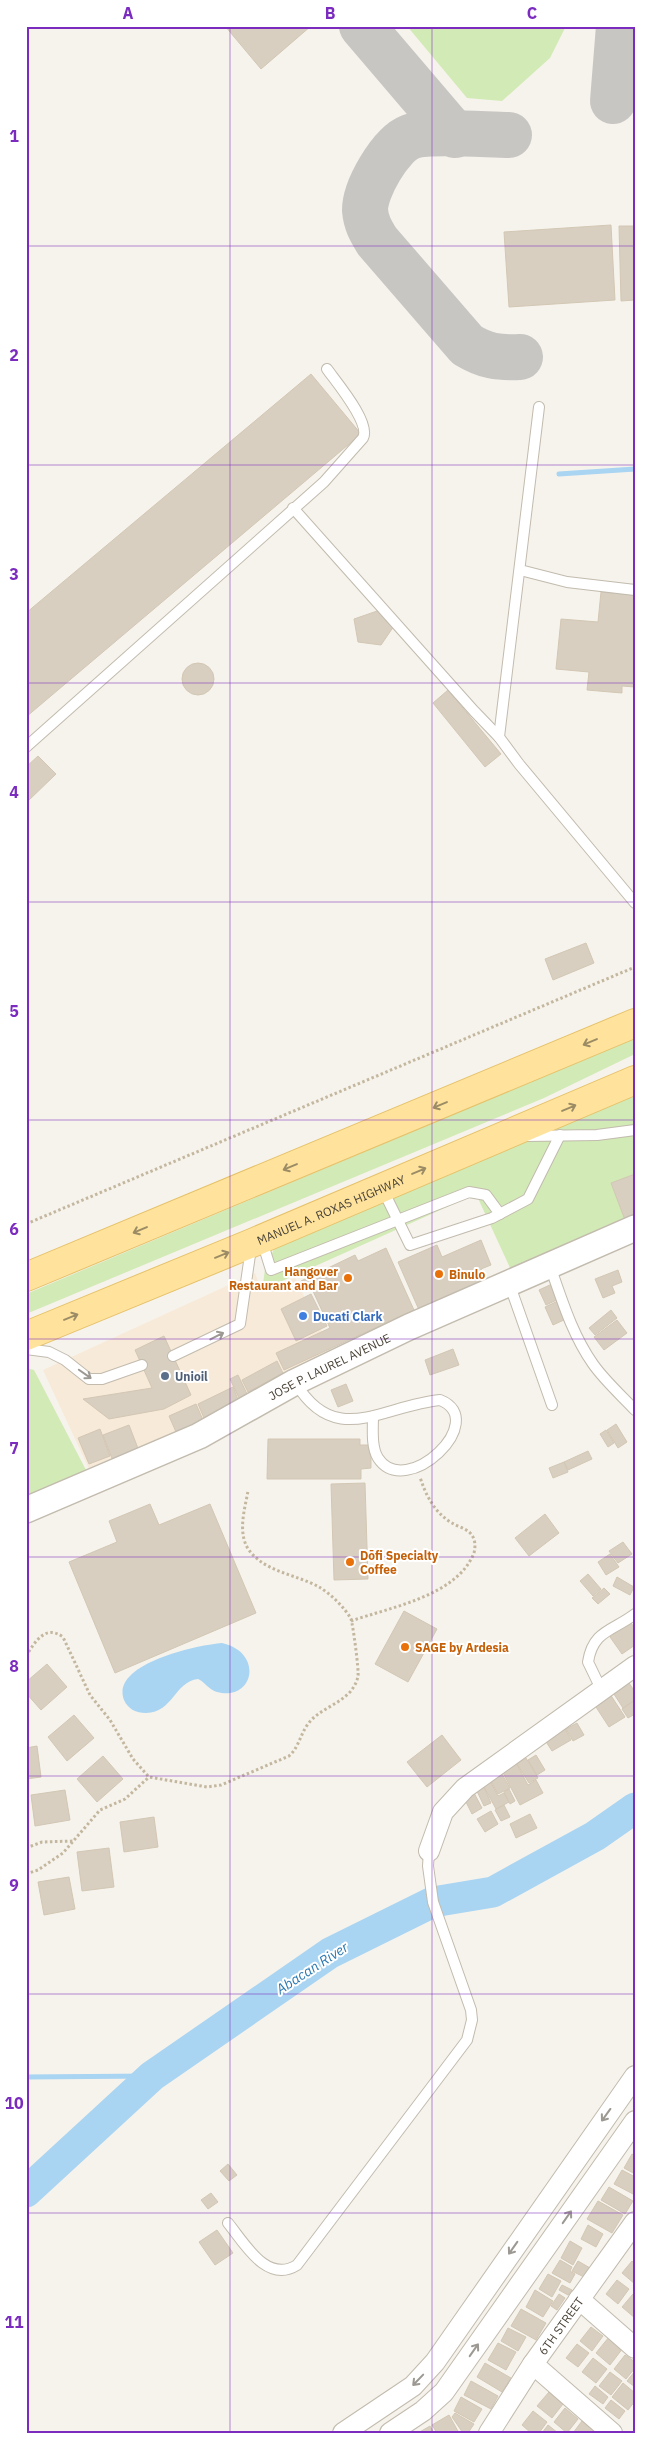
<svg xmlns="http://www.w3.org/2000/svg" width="661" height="2459" font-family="'IBM Plex Sans',sans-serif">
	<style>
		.commercial { fill: #f7ead8 }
		.green { fill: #d2eab5 }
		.water { fill: #a9d4f2 }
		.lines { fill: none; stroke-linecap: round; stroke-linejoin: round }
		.stream { stroke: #a9d4f2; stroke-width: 5 }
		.river { stroke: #a9d4f2; stroke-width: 31 }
		.taxiway { stroke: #c8c6c3; stroke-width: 46 }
		.building { fill: #d8cfc1; stroke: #d3c7b4 }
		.service-casing { stroke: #c2bbae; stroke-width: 12 }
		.minor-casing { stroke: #c2bbae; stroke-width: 22 }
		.tertiary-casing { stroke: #c2bbae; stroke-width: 28 }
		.primary-casing { stroke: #e6c16a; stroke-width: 30 }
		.path { stroke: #c4b79f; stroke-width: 3; stroke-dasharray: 2.5 2.5; stroke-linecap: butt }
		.service { stroke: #fff; stroke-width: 10 }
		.minor { stroke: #fff; stroke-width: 20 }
		.tertiary { stroke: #fff; stroke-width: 25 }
		.primary { stroke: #ffe39c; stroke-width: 28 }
		.oneway { stroke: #9c8c66 }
		.oneway2 { stroke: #9c9892 }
		.grid { fill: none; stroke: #7b2cbf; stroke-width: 1; stroke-opacity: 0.55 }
		.food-dot { fill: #e8710a; stroke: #fff; stroke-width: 2 }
		.shop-dot { fill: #3f7fe0; stroke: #fff; stroke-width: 2 }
		.service-dot { fill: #5c6f8a; stroke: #fff; stroke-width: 2 }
		.labels { text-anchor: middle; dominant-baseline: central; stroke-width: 4; stroke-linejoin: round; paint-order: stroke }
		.street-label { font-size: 12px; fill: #4b4439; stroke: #fff }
		.food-label { font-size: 12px; font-weight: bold; fill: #c56008; stroke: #fff; text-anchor: start }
		.shop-label { font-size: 12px; font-weight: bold; fill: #366cbe; stroke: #fff; text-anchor: start }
		.service-label { font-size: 12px; font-weight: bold; fill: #4e5e75; stroke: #fff; text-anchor: start }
		.water-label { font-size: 14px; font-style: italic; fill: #2e7ab2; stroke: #fff }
		.neatline { fill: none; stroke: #7b2cbf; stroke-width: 2 }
		.grid-label { font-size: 16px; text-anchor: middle; font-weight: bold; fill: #7b2cbf }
	</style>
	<rect width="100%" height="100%" fill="#f6f3ec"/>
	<!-- commercial -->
	<polygon class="commercial" points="255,1273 261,1289 295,1278 332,1352 221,1415 90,1471 43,1370"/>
	<!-- green -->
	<g class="green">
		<polygon points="407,26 566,26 550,58 502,101 467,98"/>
		<polygon points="635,1038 635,1054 544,1098 26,1314 26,1294"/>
		<polygon points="635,1095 635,1219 511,1270 476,1194 273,1285 263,1284 265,1269 274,1249"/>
		<polygon points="26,1368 34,1370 87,1472 26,1497"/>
	</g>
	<!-- water -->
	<path class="water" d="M222,1643C265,1653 253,1702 217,1692C209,1690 205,1682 198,1679C174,1682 174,1712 146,1713C136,1713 128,1709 124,1700C110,1664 197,1645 222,1643Z"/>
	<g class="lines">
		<!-- stream -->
		<g class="stream">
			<polyline points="559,474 635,469"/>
			<polyline points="26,2077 152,2076"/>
		</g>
		<!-- river -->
		<polyline class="river" points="26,2192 152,2076 330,1953 433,1902 493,1892 595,1836 635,1808"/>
		<!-- taxiway -->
		<g class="taxiway">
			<polyline points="362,26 455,135"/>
			<polyline points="613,101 619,26"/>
			<path d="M509,135C487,135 427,130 410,137C390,145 365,189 365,210C366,223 371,231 377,241L467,345C485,356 498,358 520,357"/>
		</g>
	</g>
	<!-- building -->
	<g class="building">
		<polygon points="225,26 311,26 261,69"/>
		<polygon points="611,225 615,300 509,307 504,232"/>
		<polygon points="619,226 635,226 635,300 621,301"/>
		<polygon points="311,374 361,434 26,717 26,613"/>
		<polygon points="601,592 635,595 635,687 622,686 622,693 587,690 589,672 556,669 561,619 598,622"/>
		<polygon points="380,610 394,626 381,645 358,642 354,619"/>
		<circle cx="198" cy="679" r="16"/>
		<polygon points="448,690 501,754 485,767 433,703"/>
		<polygon points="38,756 56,774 28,801 26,799 26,767"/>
		<polygon points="586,943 594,963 553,980 545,959"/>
		<polygon points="635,1174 635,1217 625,1220 611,1183"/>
		<polygon points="481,1240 491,1265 481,1269 486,1281 419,1310 398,1262 437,1245 442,1257"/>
		<polygon points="386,1248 414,1310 284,1370 276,1353 330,1328 312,1289 305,1291 301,1281 355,1255 358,1261"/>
		<polygon points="618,1270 622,1282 612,1286 615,1293 603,1298 595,1279"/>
		<polygon points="552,1284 559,1299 546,1305 539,1290"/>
		<polygon points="311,1294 327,1326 296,1341 281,1309"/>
		<polygon points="558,1301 566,1319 553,1325 545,1307"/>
		<polygon points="611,1310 617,1318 595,1335 589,1328"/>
		<polygon points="617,1320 627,1333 604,1350 594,1337"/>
		<polygon points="164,1336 191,1395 164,1409 109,1419 83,1399 152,1388 135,1350"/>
		<polygon points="453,1349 459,1365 430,1375 425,1360"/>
		<polygon points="277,1361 283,1373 248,1392 242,1380"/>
		<polygon points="238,1375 248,1396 240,1400 230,1379"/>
		<polygon points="346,1384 353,1401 338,1407 331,1390"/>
		<polygon points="233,1387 239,1402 204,1418 198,1404"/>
		<polygon points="196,1404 203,1420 176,1432 169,1416"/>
		<polygon points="616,1424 627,1442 618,1448 607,1430"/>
		<polygon points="129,1425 139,1451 113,1461 103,1435"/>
		<polygon points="100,1429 110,1456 89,1464 78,1438"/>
		<polygon points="606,1430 614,1443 608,1447 600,1434"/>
		<polygon points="268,1439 360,1439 360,1445 371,1445 371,1468 361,1469 361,1479 267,1479"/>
		<polygon points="588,1451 592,1459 568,1470 564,1462"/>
		<polygon points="564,1462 568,1472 553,1478 549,1468"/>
		<polygon points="365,1483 368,1579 334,1580 331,1484"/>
		<polygon points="150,1504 159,1525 210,1504 256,1613 115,1673 69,1562 117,1542 109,1521"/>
		<polygon points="545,1514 559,1533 529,1556 515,1538"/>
		<polygon points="623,1542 632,1554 618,1563 609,1551"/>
		<polygon points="610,1554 619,1567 606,1575 598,1562"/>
		<polygon points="588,1574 601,1589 593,1596 580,1581"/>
		<polygon points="617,1577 634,1587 630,1595 613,1586"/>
		<polygon points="604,1588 610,1594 598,1604 592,1598"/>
		<polygon points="404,1611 437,1629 408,1682 375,1664"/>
		<polygon points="630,1622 635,1628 635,1645 622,1654 610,1637"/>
		<polygon points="47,1664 67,1687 41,1710 26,1693 26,1682"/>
		<polygon points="627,1680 635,1692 635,1700 623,1708 612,1691"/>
		<polygon points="610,1694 625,1717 609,1727 594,1704"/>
		<polygon points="635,1700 635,1714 628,1718 622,1709"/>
		<polygon points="74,1715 94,1738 67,1761 48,1737"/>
		<polygon points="577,1723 584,1735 573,1741 566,1729"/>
		<polygon points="563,1725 571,1740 552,1751 543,1737"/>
		<polygon points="442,1735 461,1760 427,1787 407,1762"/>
		<polygon points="37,1746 41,1777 26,1779 26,1748"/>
		<polygon points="536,1755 545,1770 537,1775 528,1760"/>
		<polygon points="103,1756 123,1779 97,1802 77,1779"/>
		<polygon points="526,1758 538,1778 529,1783 517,1764"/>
		<polygon points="514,1759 528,1785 536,1780 543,1793 520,1805 500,1767"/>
		<polygon points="502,1774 510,1788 498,1794 491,1781"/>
		<polygon points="489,1779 498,1796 504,1793 509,1802 496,1809 482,1783"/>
		<polygon points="482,1783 491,1803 484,1806 475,1787"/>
		<polygon points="509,1789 515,1801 510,1804 504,1792"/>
		<polygon points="65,1790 70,1820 35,1826 31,1795"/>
		<polygon points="473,1791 482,1808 472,1814 463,1796"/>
		<polygon points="504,1805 510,1817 501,1821 495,1810"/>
		<polygon points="491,1811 498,1824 485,1832 477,1819"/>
		<polygon points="530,1814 537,1828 516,1838 510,1824"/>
		<polygon points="154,1817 158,1847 124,1852 120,1822"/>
		<polygon points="109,1848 114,1887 82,1891 77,1852"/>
		<polygon points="69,1877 75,1909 44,1915 38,1882"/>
		<polygon points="632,2154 635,2156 635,2174 624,2168"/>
		<polygon points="228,2164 237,2175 229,2181 220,2171"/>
		<polygon points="622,2170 635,2177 635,2195 614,2184"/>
		<polygon points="609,2187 633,2201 625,2214 601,2200"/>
		<polygon points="211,2193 218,2202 208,2209 201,2200"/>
		<polygon points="598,2201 623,2215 612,2233 587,2219"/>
		<polygon points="588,2225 603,2234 596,2247 581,2239"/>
		<polygon points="217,2230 233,2253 215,2265 199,2242"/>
		<polygon points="570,2241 582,2248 573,2265 561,2258"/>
		<polygon points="560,2260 572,2267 570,2271 575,2274 570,2283 552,2273"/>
		<polygon points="578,2261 590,2268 584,2277 572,2271"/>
		<polygon points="632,2261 635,2264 635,2284 622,2273"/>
		<polygon points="548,2274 561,2281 552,2297 539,2289"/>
		<polygon points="617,2280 629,2289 618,2304 606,2294"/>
		<polygon points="562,2285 572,2290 568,2295 559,2290"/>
		<polygon points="535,2290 553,2301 543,2317 526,2307"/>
		<polygon points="559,2294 565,2298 557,2310 551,2306"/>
		<polygon points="633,2294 635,2296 635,2318 622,2307"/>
		<polygon points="521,2309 546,2323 536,2340 511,2326"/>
		<polygon points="591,2327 603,2336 592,2351 580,2341"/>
		<polygon points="508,2328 526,2337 518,2351 501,2341"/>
		<polygon points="609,2337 623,2348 610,2365 596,2353"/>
		<polygon points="498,2343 516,2352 506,2370 488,2360"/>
		<polygon points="577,2344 589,2353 578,2367 566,2358"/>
		<polygon points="625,2355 635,2362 635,2368 626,2379 614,2369"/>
		<polygon points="593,2358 607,2369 596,2383 582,2372"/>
		<polygon points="485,2363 511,2378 502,2392 477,2377"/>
		<polygon points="635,2371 635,2387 627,2381"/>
		<polygon points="610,2372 622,2381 611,2395 599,2386"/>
		<polygon points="471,2381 498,2396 491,2409 464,2395"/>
		<polygon points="623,2383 635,2393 635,2401 628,2410 612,2397"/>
		<polygon points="595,2386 608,2397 603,2404 589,2394"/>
		<polygon points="549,2392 563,2404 552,2418 537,2406"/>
		<polygon points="461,2397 482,2409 474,2422 454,2411"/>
		<polygon points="611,2400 625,2411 619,2419 605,2408"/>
		<polygon points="565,2408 578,2419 567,2433 554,2422"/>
		<polygon points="533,2411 547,2422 539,2433 531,2433 522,2425"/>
		<polygon points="455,2413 474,2424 468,2433 463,2433 452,2417"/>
		<polygon points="449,2415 459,2433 437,2433 432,2425"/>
		<polygon points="582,2421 596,2433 573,2433"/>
		<polygon points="548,2425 558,2433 542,2433"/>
		<polygon points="430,2426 434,2433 418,2433"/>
	</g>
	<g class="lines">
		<defs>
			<g id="service">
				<polyline points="539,407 499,737 519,764 635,903"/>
				<polyline points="293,508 474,711 499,737"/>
				<polyline points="520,570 567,582 635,590"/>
				<path d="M26,747L324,482L363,438C371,423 337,383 327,369"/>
				<polyline points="527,1136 597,1135 635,1130"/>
				<polyline points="382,1188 410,1245 492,1218 528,1199 560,1135"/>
				<polyline points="262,1241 271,1270 469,1192 486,1195 500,1214"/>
				<path d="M550,1266C562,1300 572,1334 593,1364C605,1381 621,1395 635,1410"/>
				<polyline points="509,1283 552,1405"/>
				<polyline points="26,1349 49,1352 65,1360 89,1379 102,1379 142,1365"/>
				<polyline points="173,1356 240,1324 251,1248"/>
				<path d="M295,1382C335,1449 381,1406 440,1400C491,1420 406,1501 378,1458C371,1447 373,1428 373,1416"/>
				<path d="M602,1691L588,1662C593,1630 613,1631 635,1614"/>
				<path d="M228,2223C245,2244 267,2284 297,2265L467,2040L472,2020L471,2010L433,1902L428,1866L429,1851"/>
			</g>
			<g id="minor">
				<polyline points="429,1851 443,1812 465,1788 635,1666"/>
				<polyline points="579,2299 635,2348"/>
				<polyline points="533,2364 612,2433"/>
				<polyline points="343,2433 413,2386 435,2362 635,2076"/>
				<polyline points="390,2433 423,2411 444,2392 635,2121"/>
				<path id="s1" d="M489,2433L533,2364L635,2222"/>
			</g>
			<g id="tertiary">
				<path id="s2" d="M26,1510L199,1436L295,1382L409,1327L635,1228"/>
			</g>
			<g id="primary">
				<polyline points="26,1277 635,1023"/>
				<path id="s3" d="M26,1336L252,1243L635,1080"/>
			</g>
		</defs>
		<!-- service casing -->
		<use href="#service" class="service-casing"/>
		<!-- minor casing -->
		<use href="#minor" class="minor-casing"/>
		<!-- tertiary casing -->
		<use href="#tertiary" class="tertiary-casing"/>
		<!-- primary casing -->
		<use href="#primary" class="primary-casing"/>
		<!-- path -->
		<g class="path">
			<polyline points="26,1224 635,967"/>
			<path d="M351,1621C391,1607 457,1596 474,1553C476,1545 475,1537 469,1532C464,1528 457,1526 452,1523C435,1513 426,1496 420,1477"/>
			<path d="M26,1656C35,1642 45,1624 63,1637L90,1695L110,1720L133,1759L149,1777L207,1787L221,1785L289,1756C299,1747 300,1735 308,1724C318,1710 338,1705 350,1692C354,1687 357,1682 358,1676C359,1670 353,1625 351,1619C345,1608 331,1594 319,1587C296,1574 262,1572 247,1547C238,1530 245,1508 248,1491"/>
			<polyline points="26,1848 42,1842 74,1841"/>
			<polyline points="26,1874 38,1870 63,1853 100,1810 125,1799 149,1777"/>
		</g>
		<!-- service -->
		<use href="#service" class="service"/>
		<!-- minor -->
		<use href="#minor" class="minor"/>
		<!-- tertiary -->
		<use href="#tertiary" class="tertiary"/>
		<!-- primary -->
		<use href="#primary" class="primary"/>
	</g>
	<!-- one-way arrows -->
	<defs><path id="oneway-shaft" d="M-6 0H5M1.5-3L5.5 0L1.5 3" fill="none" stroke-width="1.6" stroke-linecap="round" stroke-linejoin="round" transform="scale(1.25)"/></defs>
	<g class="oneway">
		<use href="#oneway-shaft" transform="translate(590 1042) rotate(157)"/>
		<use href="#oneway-shaft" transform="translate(440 1105) rotate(157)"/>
		<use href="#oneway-shaft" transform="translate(569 1108) rotate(-23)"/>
		<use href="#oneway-shaft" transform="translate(290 1167) rotate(157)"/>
		<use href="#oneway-shaft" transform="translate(419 1171) rotate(-23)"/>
		<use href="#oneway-shaft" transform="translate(140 1230) rotate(157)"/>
		<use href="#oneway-shaft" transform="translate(222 1255) rotate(-22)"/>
		<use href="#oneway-shaft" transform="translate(71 1317) rotate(-22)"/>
	</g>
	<g class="oneway2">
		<use href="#oneway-shaft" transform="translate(217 1336) rotate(-27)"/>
		<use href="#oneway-shaft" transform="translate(85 1374) rotate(35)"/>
		<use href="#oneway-shaft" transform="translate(606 2115) rotate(126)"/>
		<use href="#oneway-shaft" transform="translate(567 2217) rotate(-55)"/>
		<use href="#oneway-shaft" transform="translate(513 2248) rotate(125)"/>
		<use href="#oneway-shaft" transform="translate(474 2350) rotate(-55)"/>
		<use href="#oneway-shaft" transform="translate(418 2380) rotate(134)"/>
	</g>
	<!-- grid -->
	<path class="grid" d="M230,26V2433M432,26V2433M26,246H635M26,465H635M26,683H635M26,902H635M26,1120H635M26,1339H635M26,1557H635M26,1776H635M26,1994H635M26,2213H635"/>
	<!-- markers -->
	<g class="food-dot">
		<circle cx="439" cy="1274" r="5"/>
		<circle cx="348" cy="1278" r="5"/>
		<circle cx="350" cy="1562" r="5"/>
		<circle cx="405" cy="1647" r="5"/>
	</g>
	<circle class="shop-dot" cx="303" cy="1316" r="5"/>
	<circle class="service-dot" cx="165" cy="1376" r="5"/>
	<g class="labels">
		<!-- street labels -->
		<g class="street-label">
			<text stroke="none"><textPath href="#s3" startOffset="330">MANUEL A. ROXAS HIGHWAY</textPath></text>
			<text stroke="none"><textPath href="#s2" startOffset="336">JOSE P. LAUREL AVENUE</textPath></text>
			<text stroke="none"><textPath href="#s1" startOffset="129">6TH STREET</textPath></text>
		</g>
		<!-- food labels -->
		<g class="food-label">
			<text x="338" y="1271" text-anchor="end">Hangover<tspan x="338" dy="14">Restaurant and Bar</tspan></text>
			<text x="449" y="1274">Binulo</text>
			<text x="360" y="1555">Dōfi Specialty<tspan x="360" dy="14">Coffee</tspan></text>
			<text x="415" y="1647">SAGE by Ardesia</text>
		</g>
		<!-- shop labels -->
		<g class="shop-label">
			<text x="313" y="1316">Ducati Clark</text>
		</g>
		<!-- service labels -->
		<g class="service-label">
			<text x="175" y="1376">Unioil</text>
		</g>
		<!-- water labels -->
		<g class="water-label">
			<text transform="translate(312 1968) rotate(-33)">Abacan River</text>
		</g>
	</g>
	<!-- border -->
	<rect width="661" height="2459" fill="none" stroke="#ffffff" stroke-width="55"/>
	<rect x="28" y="28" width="606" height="2404" class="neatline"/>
	<g class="grid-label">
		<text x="128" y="19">A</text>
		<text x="330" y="19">B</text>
		<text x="532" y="19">C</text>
		<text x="14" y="142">1</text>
		<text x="14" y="361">2</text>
		<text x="14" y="580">3</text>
		<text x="14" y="798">4</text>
		<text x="14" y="1017">5</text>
		<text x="14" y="1235">6</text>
		<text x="14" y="1454">7</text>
		<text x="14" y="1672">8</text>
		<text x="14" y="1891">9</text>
		<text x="14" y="2109">10</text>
		<text x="14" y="2328">11</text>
	</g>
</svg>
